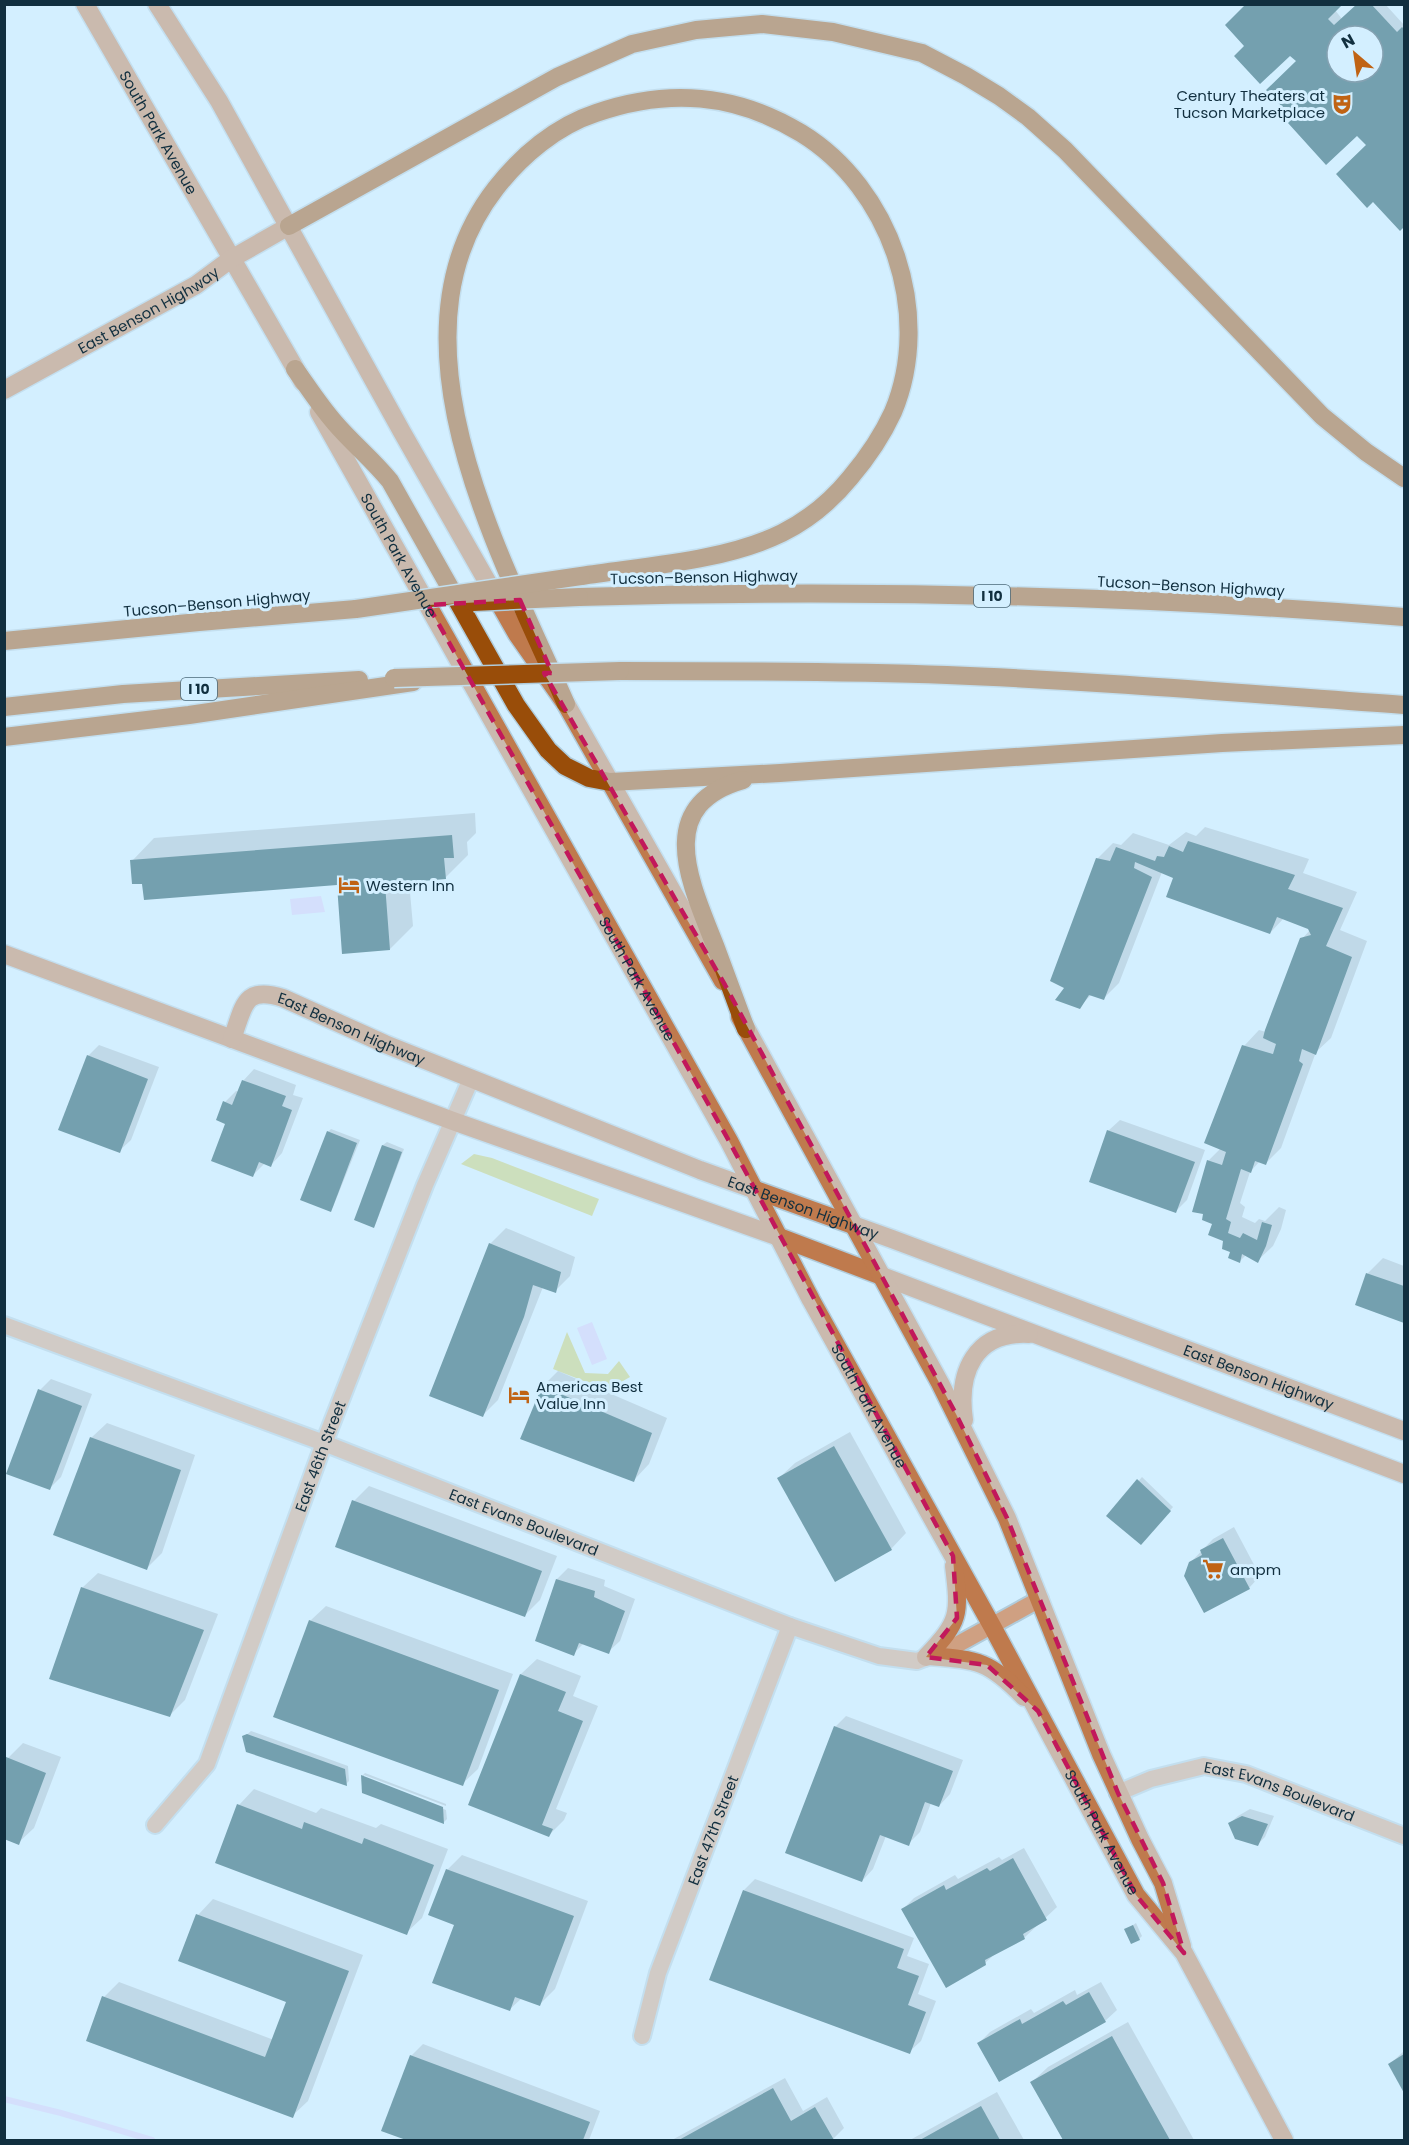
<svg xmlns="http://www.w3.org/2000/svg" width="1409" height="2145" font-family="Poppins,sans-serif">
	<style>
		.green { fill: #c4cc6d }
		.water { fill: #d4ccf9 }
		.shadow { fill: #0003; fill-rule: evenodd }
		.lines { fill: none; stroke-linecap: round; stroke-linejoin: round }
		.stream { stroke: #d4ccf9; stroke-width: 6 }
		.building { fill: #00424e; fill-rule: evenodd }
		.street-casing { stroke: #b0ccdc; stroke-width: 20 }
		.secondary-casing { stroke: #b0ccdc; stroke-width: 21 }
		.highway-casing { stroke: #b0ccdc; stroke-width: 21 }
		.street { stroke: #cfa082; stroke-width: 16 }
		.secondary { stroke: #bf7a4d; stroke-width: 18 }
		.highway { stroke: #994d09; stroke-width: 18 }
		.highway-bridge-casing { stroke: #b0ccdc; stroke-width: 21; stroke-linecap: butt }
		.highway-bridge { stroke: #994d09; stroke-width: 18 }
		.marked { fill: none; stroke: #c2185b; stroke-width: 4.5; stroke-dasharray: 12 8; stroke-linejoin: round }
		.labels { text-anchor: middle; dominant-baseline: central; stroke-width: 6; stroke-linejoin: round; paint-order: stroke }
		.shield { fill: #d3efff; stroke: #4b6979; stroke-width: 1.5 }
		.shield-label { font-size: 14px; font-weight: bold; fill: #112f3f }
		.poi-label { font-size: 15px; fill: #112f3f; stroke: #d3efff; text-anchor: start }
		.street-label { font-size: 15px; fill: #112f3f; stroke: #d3efff }
	</style>
	<rect width="100%" height="100%" fill="#d3efff"/>
	<!-- green -->
	<g class="green">
		<polygon points="474,1154 492,1158 599,1199 592,1216 461,1164"/>
		<polygon points="567,1332 585,1373 608,1374 619,1361 630,1377 607,1390 553,1369"/>
	</g>
	<!-- water -->
	<g class="water">
		<polygon points="321,896 325,912 292,915 290,899"/>
		<polygon points="592,1322 607,1359 592,1365 577,1328"/>
	</g>
	<!-- shadow -->
	<g class="shadow">
		<path d="M1358,4H1385L1404,25V225L1400,229L1368,145L1357,134L1295,118L1298,60L1290,54L1335,10L1342,19ZM1337,36H1373V72H1337Z"/>
		<polygon points="475,813 476,833 467,842 468,855 445,878 409,881 413,926 390,949 338,883 144,882 132,861 154,838"/>
		<polygon points="1205,827 1309,859 1303,873 1357,892 1340,930 1367,941 1331,1038 1316,1052 1281,1148 1266,1163 1260,1161 1250,1172 1240,1203 1245,1207 1242,1217 1255,1223 1259,1219 1265,1221 1279,1207 1286,1210 1281,1229 1273,1246 1257,1261 1246,1255 1240,1261 1214,1223 1208,1161 1221,1148 1244,1046 1259,1030 1266,1032 1302,939 1310,930 1309,928 1284,918 1270,933 1175,877 1162,872 1119,983 1104,998 1092,994 1079,1007 1067,987 1097,859 1113,843 1121,845 1133,833 1169,845 1186,832 1196,836"/>
		<polygon points="99,1045 159,1067 131,1140 119,1151 88,1056"/>
		<polygon points="254,1069 296,1085 293,1095 303,1098 282,1153 271,1165 265,1163 253,1175 227,1123 225,1102 236,1091 239,1092 243,1081"/>
		<polygon points="1120,1120 1205,1150 1187,1200 1176,1211 1108,1131"/>
		<polygon points="331,1129 360,1140 333,1207 330,1210 328,1132"/>
		<polygon points="387,1142 404,1149 376,1223 373,1226 355,1220 383,1145"/>
		<polygon points="506,1228 575,1257 570,1276 555,1291 543,1287 498,1400 482,1416 490,1244"/>
		<polygon points="1383,1258 1404,1266 1404,1321 1357,1304 1368,1273"/>
		<polygon points="558,1371 667,1418 649,1464 634,1480 522,1438 543,1386"/>
		<polygon points="51,1379 92,1394 61,1477 49,1489 40,1390"/>
		<polygon points="107,1423 195,1455 162,1553 147,1568 91,1438"/>
		<polygon points="850,1432 906,1533 891,1549 779,1478 795,1463"/>
		<polygon points="1142,1477 1173,1507 1141,1543 1108,1516"/>
		<polygon points="369,1486 557,1556 540,1600 525,1615 354,1501"/>
		<polygon points="1234,1527 1260,1576 1249,1588 1190,1563 1213,1539"/>
		<polygon points="568,1568 605,1580 604,1586 635,1599 620,1641 608,1652 584,1643 573,1654 557,1579"/>
		<polygon points="98,1573 218,1614 185,1700 170,1715 82,1588"/>
		<polygon points="326,1606 513,1674 478,1769 462,1784 310,1621"/>
		<polygon points="537,1659 581,1676 573,1696 598,1706 556,1809 567,1813 564,1820 549,1835 470,1804 521,1674"/>
		<polygon points="846,1716 963,1760 950,1794 939,1806 931,1803 920,1832 908,1844 886,1836 873,1869 862,1881 835,1727"/>
		<polygon points="251,1731 348,1766 349,1781 346,1784 244,1737"/>
		<polygon points="23,1743 61,1757 34,1828 18,1843 4,1838 4,1757 8,1758"/>
		<polygon points="365,1773 446,1804 446,1806 364,1775 364,1778 446,1810 447,1819 444,1822 363,1792 362,1776"/>
		<polygon points="254,1789 316,1813 321,1808 376,1828 381,1824 448,1849 422,1918 406,1933 239,1805"/>
		<polygon points="1250,1809 1274,1816 1265,1837 1258,1844 1230,1823 1238,1816"/>
		<polygon points="1024,1848 1057,1907 1025,1937 996,1953 985,1963 903,1909 914,1898 955,1875 958,1879 999,1857 1002,1860"/>
		<polygon points="462,1855 588,1901 555,1989 540,2004 522,1998 509,2010 456,1924 447,1870"/>
		<polygon points="755,1879 914,1938 907,1956 929,1964 918,1994 936,2001 921,2041 909,2052 744,1890"/>
		<polygon points="213,1899 363,1955 308,2101 292,2116 104,1997 119,1982 274,2040 288,2001 180,1960 198,1915"/>
		<polygon points="1136,1923 1142,1936 1139,1939 1126,1930"/>
		<polygon points="1101,1982 1117,2010 1105,2021 979,2043 990,2032 1031,2009 1034,2013 1075,1990 1077,1995"/>
		<polygon points="1128,2022 1194,2140 1065,2140 1032,2082 1048,2067"/>
		<polygon points="423,2044 600,2111 589,2140 410,2140 383,2130 411,2056"/>
		<polygon points="1404,2051 1404,2090 1390,2064"/>
		<polygon points="785,2078 803,2111 827,2097 844,2128 833,2139 672,2140"/>
		<polygon points="997,2092 1024,2140 910,2140"/>
	</g>
	<g class="lines">
		<!-- stream -->
		<polyline class="stream" points="4,2099 61,2113 152,2140"/>
	</g>
	<!-- building -->
	<g class="building">
		<path d="M1246,4H1343L1328,19L1334,25L1357,4H1371L1397,32L1402,27L1404,29V227L1400,231L1373,202L1367,208L1336,174L1366,145L1357,136L1326,165L1288,123L1293,118L1266,90L1296,61L1290,56L1260,84L1234,56L1244,46L1225,25ZM1337,36H1373V72H1337Z"/>
		<polygon points="452,835 454,858 444,858 446,879 385,884 390,950 342,954 337,885 144,900 142,884 132,884 130,860"/>
		<polygon points="1188,841 1295,875 1288,889 1343,908 1326,946 1352,957 1316,1055 1302,1049 1299,1061 1303,1064 1266,1165 1255,1161 1251,1173 1241,1169 1226,1219 1231,1222 1228,1233 1240,1238 1243,1233 1257,1240 1262,1222 1272,1225 1266,1246 1258,1263 1242,1254 1240,1263 1228,1258 1230,1252 1222,1249 1223,1241 1208,1235 1212,1224 1202,1220 1203,1214 1192,1212 1207,1160 1222,1165 1226,1152 1204,1143 1242,1045 1273,1054 1276,1044 1263,1038 1265,1030 1300,938 1311,935 1308,929 1277,917 1270,934 1166,897 1173,878 1135,862 1134,868 1152,877 1104,1000 1089,995 1080,1009 1055,1000 1064,988 1050,981 1096,858 1110,861 1116,847 1155,861 1157,856 1164,857 1169,846 1183,852"/>
		<polygon points="87,1055 148,1079 120,1153 58,1130"/>
		<polygon points="242,1080 286,1096 282,1106 292,1110 271,1167 259,1162 253,1177 211,1161 225,1124 216,1120 223,1101 232,1105"/>
		<polygon points="1107,1130 1195,1162 1176,1213 1089,1182"/>
		<polygon points="327,1131 357,1143 331,1212 300,1200"/>
		<polygon points="382,1145 402,1152 374,1228 354,1220"/>
		<polygon points="489,1243 561,1272 556,1293 533,1285 524,1317 483,1417 429,1396"/>
		<polygon points="1366,1273 1404,1286 1404,1323 1355,1305"/>
		<polygon points="542,1386 652,1433 634,1482 520,1439"/>
		<polygon points="38,1389 82,1406 50,1490 6,1474"/>
		<polygon points="90,1437 181,1470 147,1570 53,1535"/>
		<polygon points="834,1446 892,1550 835,1582 777,1478"/>
		<polygon points="1137,1479 1171,1511 1141,1545 1106,1516"/>
		<polygon points="352,1500 542,1571 525,1617 335,1547"/>
		<polygon points="1223,1538 1250,1589 1204,1613 1184,1576 1189,1562 1202,1555 1200,1550"/>
		<polygon points="556,1579 595,1591 594,1597 625,1611 609,1654 579,1643 574,1656 535,1641"/>
		<polygon points="81,1587 204,1630 170,1717 49,1679"/>
		<polygon points="309,1620 499,1690 463,1786 273,1717"/>
		<polygon points="520,1674 566,1692 558,1711 583,1721 542,1825 553,1829 549,1837 468,1805"/>
		<polygon points="834,1726 953,1771 939,1807 925,1802 909,1846 880,1835 862,1882 785,1853"/>
		<polygon points="247,1734 345,1769 347,1786 246,1752 242,1736"/>
		<polygon points="6,1757 46,1773 19,1845 4,1839 4,1762"/>
		<polygon points="361,1775 443,1807 444,1824 362,1793"/>
		<polygon points="237,1804 302,1829 304,1822 362,1844 364,1838 434,1865 407,1935 215,1863"/>
		<polygon points="1242,1816 1268,1824 1258,1846 1235,1839 1228,1823"/>
		<polygon points="1013,1858 1047,1920 1023,1934 1025,1939 985,1960 986,1965 946,1988 901,1909 944,1885 946,1890 987,1868 990,1871"/>
		<polygon points="446,1869 574,1916 540,2006 515,1997 510,2011 432,1983 454,1925 428,1915"/>
		<polygon points="743,1890 904,1949 897,1968 919,1976 908,2005 926,2012 910,2054 709,1980"/>
		<polygon points="196,1914 349,1971 293,2118 86,2041 102,1996 265,2057 286,2002 178,1961"/>
		<polygon points="1133,1925 1140,1940 1131,1944 1124,1929"/>
		<polygon points="1089,1992 1106,2022 999,2082 977,2043 1020,2019 1022,2024 1063,2001 1066,2005"/>
		<polygon points="1112,2036 1123,2056 1170,2140 1063,2140 1030,2082"/>
		<polygon points="1404,2054 1404,2093 1388,2064"/>
		<polygon points="410,2055 590,2122 583,2140 406,2140 381,2131"/>
		<polygon points="773,2088 791,2121 815,2107 834,2140 679,2140"/>
		<polygon points="981,2106 1000,2140 920,2140"/>
	</g>
	<g class="lines">
		<defs>
			<g id="street">
				<path id="s1" d="M4,1325L324,1443L790,1626L879,1656L917,1661L953,1647L1040,1599"/>
				<path id="s2" d="M1118,1793L1151,1779L1204,1766L1246,1774L1404,1836"/>
				<path id="s3" d="M155,1825L207,1764L324,1443L425,1185L471,1079"/>
				<path id="s4" d="M642,2036L658,1973L790,1626"/>
			</g>
			<g id="secondary">
				<path id="s5" d="M85,4L303,382"/>
				<polyline points="157,4 219,101 402,432 517,634 566,704 723,981"/>
				<path id="s6" d="M4,390L196,285L231,259L289,226"/>
				<path id="s7" d="M319,412L729,1141L811,1300L992,1626L1136,1895L1184,1953L1284,2140"/>
				<polyline points="4,954 453,1121 779,1237 1404,1474"/>
				<polyline points="740,1017 940,1383 1007,1518 1101,1754 1140,1839 1163,1883 1182,1946"/>
				<path id="s8" d="M232,1039C244,1007 243,985 283,998L385,1044L700,1170L892,1239L1404,1431"/>
				<path d="M964,1420C957,1372 975,1331 1029,1334"/>
				<path d="M928,1656C978,1660 988,1660 1024,1697"/>
				<path d="M926,1657C960,1621 960,1615 954,1566"/>
			</g>
			<g id="highway">
				<polyline points="289,226 557,77 632,44 696,30 762,24 833,32 922,53 966,76 999,96 1028,117 1065,150 1322,416 1366,452 1404,478"/>
				<path d="M295,369C308,387 320,406 335,423C352,443 373,460 390,481L516,705L548,750L565,766L589,778L610,782L780,773L1222,743L1404,735"/>
				<path d="M579,597C855,589 1130,595 1404,617"/>
				<polyline points="4,641 199,622 356,609"/>
				<path d="M620,671C729,671 838,671 947,675C1100,681 1252,694 1404,705"/>
				<path d="M566,704C502,557 379,338 496,188C521,156 556,126 596,113C668,88 735,93 801,133C891,188 934,314 893,412C882,436 867,458 850,478C832,500 808,520 782,533C725,561 645,566 581,576"/>
				<polyline points="4,707 123,694 359,680"/>
				<polyline points="4,737 189,715 413,682"/>
				<path d="M743,780C651,806 692,886 716,948C726,975 736,1002 746,1029"/>
			</g>
		</defs>
		<!-- street casing -->
		<use href="#street" class="street-casing"/>
		<!-- secondary casing -->
		<use href="#secondary" class="secondary-casing"/>
		<!-- highway casing -->
		<use href="#highway" class="highway-casing"/>
		<!-- street -->
		<use href="#street" class="street"/>
		<!-- secondary -->
		<use href="#secondary" class="secondary"/>
		<!-- highway -->
		<use href="#highway" class="highway"/>
		<defs>
			<g id="highway-bridge">
				<polyline points="473,602 579,597"/>
				<polyline points="356,609 581,576"/>
				<polyline points="394,678 620,671"/>
			</g>
		</defs>
		<!-- highway-bridge casing -->
		<use href="#highway-bridge" class="highway-bridge-casing"/>
		<!-- highway-bridge -->
		<use href="#highway-bridge" class="highway-bridge"/>
	</g>
	<!-- marked area -->
	<path d="M0 0H1409V2145H0ZM520,600L552,673H544L725,985L956,1414L1007,1518L1118,1793L1163,1883L1184,1953L1136,1895L1038,1711L987,1665L926,1657L957,1618L953,1556L729,1141L428,605Z" fill="#d3efff" fill-opacity=".55" fill-rule="evenodd"/>
	<path class="marked" d="M520,600L552,673H544L725,985L956,1414L1007,1518L1118,1793L1163,1883L1184,1953L1136,1895L1038,1711L987,1665L926,1657L957,1618L953,1556L729,1141L428,605Z"/>
	<!-- icons -->
	<defs>
		<symbol id="theatre-bare" viewBox="-9 -9 18 18"><path d="M-5-5.5Q0-4 5-5.5V0Q5 5 0 6Q-5 5-5 0ZM-3.3-2.5H-1v1.5H-3.3ZM1-2.5H3.3v1.5H1ZM-2.8 1Q0 5.5 2.8 1Z" fill="#c06314" stroke="#d3efff" stroke-width="2.5" paint-order="stroke"/></symbol>
		<symbol id="hotel-bare" viewBox="-9 -9 18 18"><path d="M-6-4.5h1.5V1H6V5H4.5V3h-9V5H-6ZM-4 0a1.8 1.8 0 1 1 3.6 0ZM.5 0V-2.5h3Q6-2.5 6 0Z" fill="#c06314" stroke="#d3efff" stroke-width="2.5" paint-order="stroke"/></symbol>
		<symbol id="supermarket-bare" viewBox="-9 -9 18 18"><path d="M-6-5.5h2.5l.6 2H6L4.5 2H-2.5L-4.4-4H-6ZM-1.5 3.2a1.3 1.3 0 1 0 .1 0ZM3 3.2a1.3 1.3 0 1 0 .1 0Z" fill="#c06314" stroke="#d3efff" stroke-width="2.5" paint-order="stroke"/></symbol>
	</defs>
	<g fill-rule="evenodd">
		<use href="#theatre-bare" x="1327" y="89" width="30" height="30"/>
		<use href="#hotel-bare" x="334" y="870" width="30" height="30"/>
		<use href="#hotel-bare" x="504" y="1380" width="30" height="30"/>
		<use href="#supermarket-bare" x="1198" y="1554" width="30" height="30"/>
	</g>
	<g class="labels">
		<!-- shield labels -->
		<g class="shield">
			<rect x="974" y="585" width="36" height="22" rx="4.5"/>
			<rect x="181" y="678" width="36" height="22" rx="4.5"/>
		</g>
		<g class="shield-label">
			<text x="992" y="596">I 10</text>
			<text x="199" y="689">I 10</text>
		</g>
		<!-- poi labels -->
		<g class="poi-label">
			<text x="1325" y="95" text-anchor="end">Century Theaters at<tspan x="1325" dy="17">Tucson Marketplace</tspan></text>
			<text x="366" y="885">Western Inn</text>
			<text x="536" y="1386">Americas Best<tspan x="536" dy="17">Value Inn</tspan></text>
			<text x="1230" y="1569">ampm</text>
		</g>
		<!-- street labels -->
		<g class="street-label">
			<text stroke="none"><textPath href="#s5" startOffset="148">South Park Avenue</textPath></text>
			<text stroke="none"><textPath href="#s6" startOffset="165">East Benson Highway</textPath></text>
			<text stroke="none"><textPath href="#s7" startOffset="164">South Park Avenue</textPath></text>
			<text transform="translate(704 577) rotate(-1)">Tucson–Benson Highway</text>
			<text transform="translate(1191 586) rotate(3)">Tucson–Benson Highway</text>
			<text transform="translate(217 603) rotate(-5)">Tucson–Benson Highway</text>
			<text stroke="none"><textPath href="#s7" startOffset="650">South Park Avenue</textPath></text>
			<text stroke="none"><textPath href="#s8" startOffset="154">East Benson Highway</textPath></text>
			<text stroke="none"><textPath href="#s8" startOffset="640">East Benson Highway</textPath></text>
			<text stroke="none"><textPath href="#s8" startOffset="1126">East Benson Highway</textPath></text>
			<text stroke="none"><textPath href="#s7" startOffset="1136">South Park Avenue</textPath></text>
			<text stroke="none"><textPath href="#s3" startOffset="408">East 46th Street</textPath></text>
			<text stroke="none"><textPath href="#s1" startOffset="556">East Evans Boulevard</textPath></text>
			<text stroke="none"><textPath href="#s2" startOffset="170">East Evans Boulevard</textPath></text>
			<text stroke="none"><textPath href="#s4" startOffset="218">East 47th Street</textPath></text>
			<text stroke="none"><textPath href="#s7" startOffset="1622">South Park Avenue</textPath></text>
		</g>
	</g>
	<!-- border -->
	<rect width="1409" height="2145" fill="none" stroke="#112f3f" stroke-width="12"/>
	<!-- north arrow -->
	<g transform="translate(1355 54) rotate(331)"><circle r="28" fill="#d3efff" stroke="#85a2b2" stroke-width="1.5"/>
	<path d="M0-4.5L10 22L0 15L-10 22Z" fill="#c06314"/>
	<text y="-9" font-size="16" font-weight="bold" text-anchor="middle" fill="#112f3f">N</text>
	</g>
</svg>
